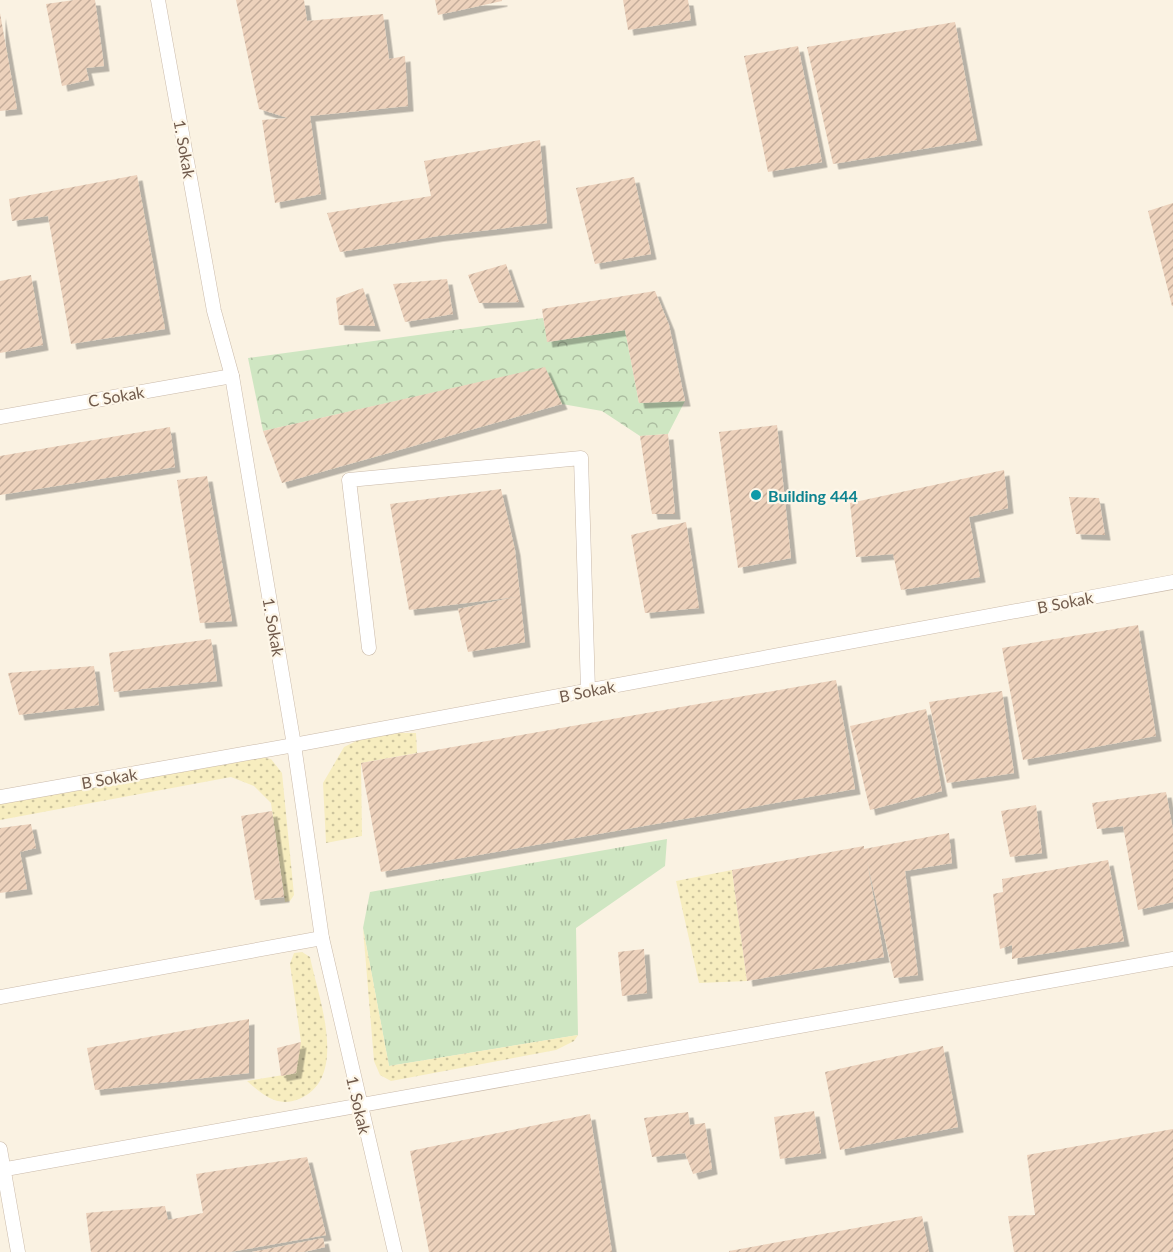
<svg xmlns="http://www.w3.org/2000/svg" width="1173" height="1252" font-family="Lato,sans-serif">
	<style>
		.grass { fill: url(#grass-tufts) }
		.forest { fill: url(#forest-crowns) }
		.sand { fill: url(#sand-dots) }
		.building { fill: url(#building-hatch); filter: url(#shadow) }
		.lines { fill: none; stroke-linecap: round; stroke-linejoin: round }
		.service-casing { stroke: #cabaaa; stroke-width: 15 }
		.service { stroke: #fff; stroke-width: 14 }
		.culture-dot { fill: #0f9aa8; stroke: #fdf6e8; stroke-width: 2 }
		.labels { text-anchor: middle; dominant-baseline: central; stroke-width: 4.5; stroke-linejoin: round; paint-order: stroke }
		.street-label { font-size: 16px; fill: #705a4b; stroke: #fdf6e8 }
		.culture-label { font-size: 16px; font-weight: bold; fill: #0d838f; stroke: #fdf6e8; text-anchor: start }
	</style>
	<defs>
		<pattern id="grass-tufts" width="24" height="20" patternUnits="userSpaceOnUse" patternTransform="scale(1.5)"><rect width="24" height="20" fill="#cfe6c2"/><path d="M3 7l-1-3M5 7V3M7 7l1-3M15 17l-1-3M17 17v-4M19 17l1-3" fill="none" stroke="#acbda0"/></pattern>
		<pattern id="forest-crowns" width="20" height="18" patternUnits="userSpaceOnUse" patternTransform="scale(1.5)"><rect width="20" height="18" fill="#cfe6c2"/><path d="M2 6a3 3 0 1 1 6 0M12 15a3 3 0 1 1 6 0" fill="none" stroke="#acbda0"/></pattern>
		<pattern id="sand-dots" width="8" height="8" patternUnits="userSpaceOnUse" patternTransform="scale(1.5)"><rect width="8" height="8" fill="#f7edbf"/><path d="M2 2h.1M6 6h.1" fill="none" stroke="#ccc39d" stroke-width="1.8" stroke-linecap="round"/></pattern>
		<pattern id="building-hatch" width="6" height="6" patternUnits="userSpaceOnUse" patternTransform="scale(1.5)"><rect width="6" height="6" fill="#edd2bc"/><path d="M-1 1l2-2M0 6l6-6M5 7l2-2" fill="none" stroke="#c4ad9b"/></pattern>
		<filter id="shadow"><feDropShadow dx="5.5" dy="5.5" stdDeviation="0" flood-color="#0004"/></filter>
	</defs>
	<rect width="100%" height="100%" fill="#faf2e2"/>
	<!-- grass -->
	<polygon class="grass" points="667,839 665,866 576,928 578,1035 389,1066 363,928 370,892"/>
	<!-- forest -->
	<polygon class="forest" points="543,318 548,342 625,330 639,403 685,401 668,434 640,436 602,411 562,404 544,368 263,431 248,358"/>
	<!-- sand -->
	<g class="sand">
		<polygon points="373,733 416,733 417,753 361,763 362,836 326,843 323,783 344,747"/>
		<polygon points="252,756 271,759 282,773 294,895 290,901 285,902 271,803 254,786 231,777 0,820 0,800"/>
		<polygon points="732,870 747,981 699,983 676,881"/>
		<polygon points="363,928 389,1066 578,1035 574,1041 556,1050 391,1081 380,1075 374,1061"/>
		<path d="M302,952L310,957C318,997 350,1078 299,1099C277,1108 263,1095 247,1081L296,1073V1050L301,1042L290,964L294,953Z"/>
	</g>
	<!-- building -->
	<g class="building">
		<polygon points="74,0 95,0 104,66 86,68 89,80 62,86 46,4"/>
		<polygon points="236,0 304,0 307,21 383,14 389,59 405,56 408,106 310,116 321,194 275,203 262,120 288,118 259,109"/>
		<polygon points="435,0 502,0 502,1 438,15"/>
		<polygon points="623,0 688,0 691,20 628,30"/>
		<polygon points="0,13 17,109 0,111"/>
		<polygon points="955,22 977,140 833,164 807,47"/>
		<polygon points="798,46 822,162 768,172 744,56"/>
		<polygon points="540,140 547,223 438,236 340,252 327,213 431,196 424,161"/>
		<polygon points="137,175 165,329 71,344 48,216 12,221 9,199"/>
		<polygon points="634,177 651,254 595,264 576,188"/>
		<polygon points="1173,203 1173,306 1172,306 1148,211"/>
		<polygon points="506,264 519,302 479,303 468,275"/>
		<polygon points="31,275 43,345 0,353 0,281"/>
		<polygon points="447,279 453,314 405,322 393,284"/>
		<polygon points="363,288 375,326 339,325 336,298"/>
		<polygon points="655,291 669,325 685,401 639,403 625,330 547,342 542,309"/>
		<polygon points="545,367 562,404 282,483 263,431"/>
		<polygon points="777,425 791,558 738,568 719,432"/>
		<polygon points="170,427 175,467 0,495 0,456"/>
		<polygon points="668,434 675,514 652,514 640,436"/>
		<polygon points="1004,470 1008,508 969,517 980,577 901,590 893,554 856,557 850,503"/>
		<polygon points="207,476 232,621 200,623 177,480"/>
		<polygon points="501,489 515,550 525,642 468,652 458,609 516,597 409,610 390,504"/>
		<polygon points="1069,497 1099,498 1105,535 1076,534"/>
		<polygon points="686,522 699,608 645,613 631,535"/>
		<polygon points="1138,625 1156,736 1023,760 1002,648"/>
		<polygon points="211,639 217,681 114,692 109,653"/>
		<polygon points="94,666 99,705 19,715 8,673"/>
		<polygon points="836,680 855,789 381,872 361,763"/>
		<polygon points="1002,691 1014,773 947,783 929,702"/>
		<polygon points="926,709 942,791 870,810 850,726"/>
		<polygon points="1166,792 1173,830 1173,902 1138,910 1123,826 1097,829 1092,803"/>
		<polygon points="1036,805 1042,853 1010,857 1001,811"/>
		<polygon points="272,811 284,897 255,900 241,816"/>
		<polygon points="31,824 36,848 20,852 27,889 0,893 0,828"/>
		<polygon points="949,833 952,863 905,871 918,975 894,978 867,861 884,957 747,981 732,870 864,846 864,849"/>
		<polygon points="1108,860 1124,941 1012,959 1012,945 1000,949 993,894 1003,892 1002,879"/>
		<polygon points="644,949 647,993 622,996 618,952"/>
		<polygon points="249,1019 249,1073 95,1090 87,1048"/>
		<polygon points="301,1042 296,1073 281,1076 277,1048"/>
		<polygon points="943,1046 958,1127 840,1150 825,1072"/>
		<polygon points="814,1111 821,1153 780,1159 774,1117"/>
		<polygon points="688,1112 690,1125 705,1123 712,1169 693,1174 685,1153 652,1157 644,1118"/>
		<polygon points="590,1114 612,1252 429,1252 410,1151"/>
		<polygon points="1173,1129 1173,1252 1014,1252 1008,1216 1035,1215 1027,1155"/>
		<polygon points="307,1157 326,1235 230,1252 91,1252 86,1213 165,1206 168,1220 203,1213 196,1174"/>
		<polygon points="922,1216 929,1252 729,1252 729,1251"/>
		<polygon points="323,1238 325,1247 304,1252 252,1252"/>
	</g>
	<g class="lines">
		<defs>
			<g id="service">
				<polyline points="158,0 214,311 232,376 294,745 322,938 395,1252"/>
				<polyline points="0,417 232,376"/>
				<polyline points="369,648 349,480 581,458 588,690"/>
				<polyline points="0,797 294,745 1173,582"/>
				<polyline points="0,997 322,938"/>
				<polyline points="0,1149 18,1252"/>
				<polyline points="0,1170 1173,959"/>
			</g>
		</defs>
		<!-- service casing -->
		<use href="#service" class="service-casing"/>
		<!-- service -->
		<use href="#service" class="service"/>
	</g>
	<!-- markers -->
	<circle class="culture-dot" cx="756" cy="495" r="6"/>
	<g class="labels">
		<!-- street labels -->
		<g class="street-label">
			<text transform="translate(185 149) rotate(80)">1. Sokak</text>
			<text transform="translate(116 396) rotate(-10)">C Sokak</text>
			<text transform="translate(1065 602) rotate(-11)">B Sokak</text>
			<text transform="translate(274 627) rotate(80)">1. Sokak</text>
			<text transform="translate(587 691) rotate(-11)">B Sokak</text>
			<text transform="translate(109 778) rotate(-10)">B Sokak</text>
			<text transform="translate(359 1105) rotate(77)">1. Sokak</text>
		</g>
		<!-- culture labels -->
		<g class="culture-label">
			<text x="768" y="495">Building 444</text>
		</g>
	</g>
</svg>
